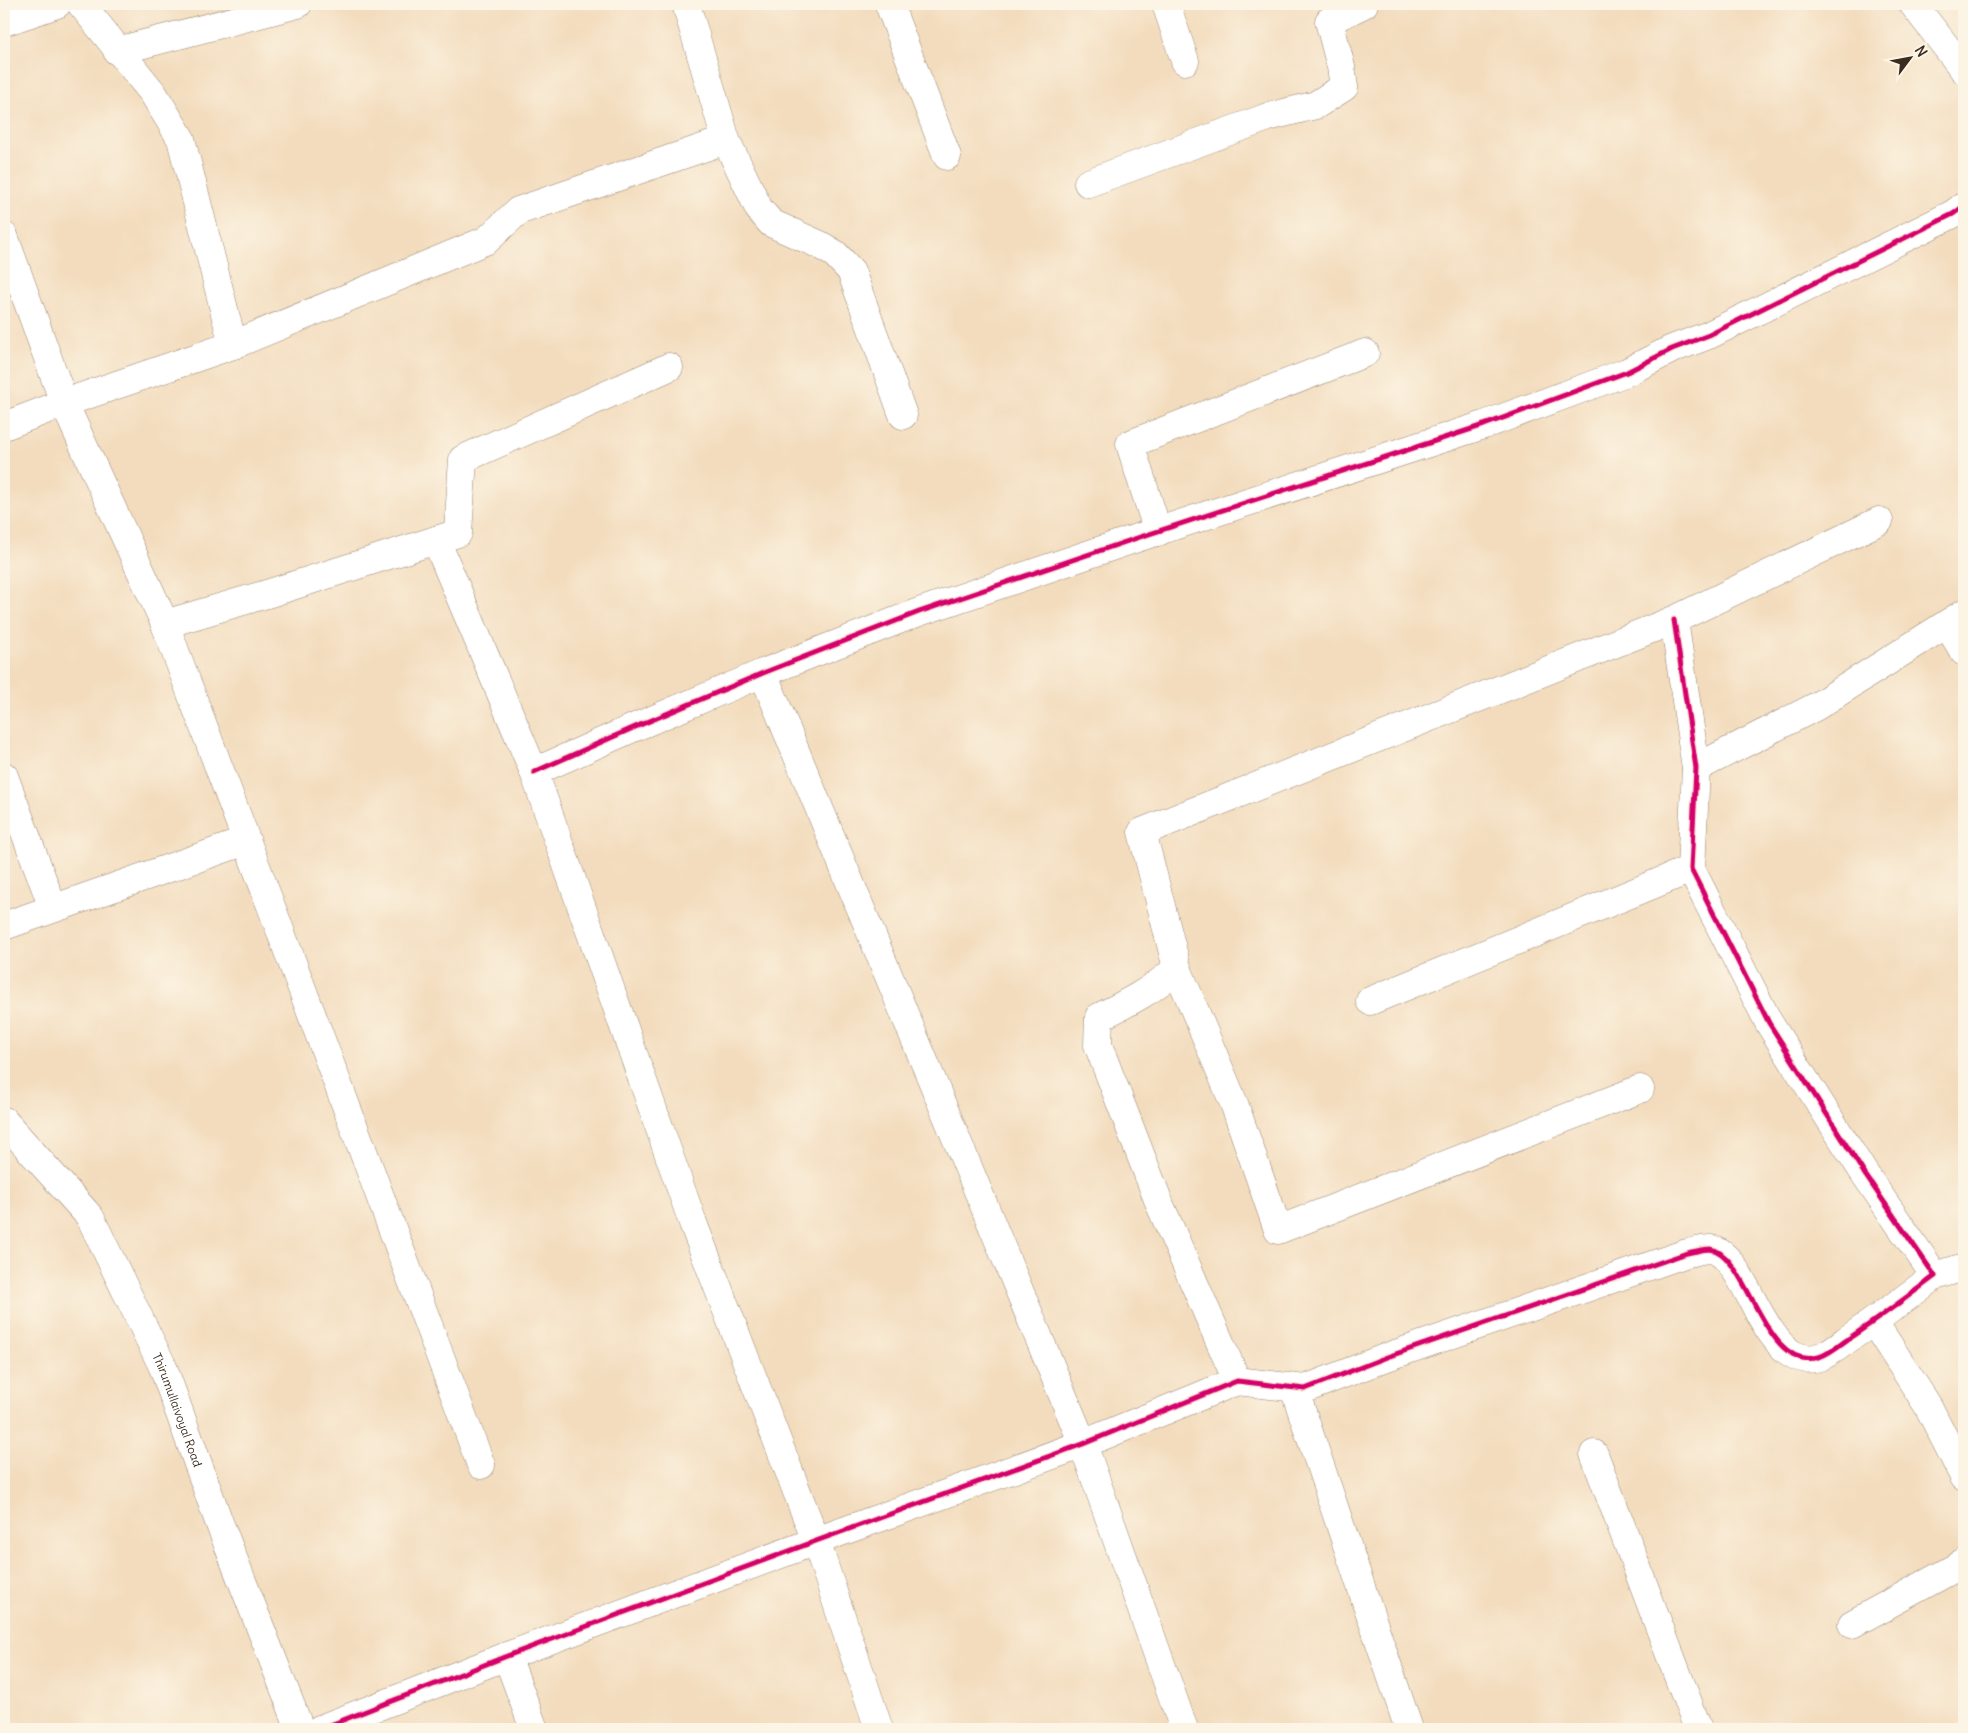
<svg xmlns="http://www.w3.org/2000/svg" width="1968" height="1733" font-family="Delius,sans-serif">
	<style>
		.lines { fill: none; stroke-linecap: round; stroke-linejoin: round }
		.minor-casing { stroke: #97836e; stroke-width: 29 }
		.minor { stroke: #fff; stroke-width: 28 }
		.cycleway-casing { stroke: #fcf5e5; stroke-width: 8 }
		.cycleway { stroke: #d6006c; stroke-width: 5 }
		.labels { text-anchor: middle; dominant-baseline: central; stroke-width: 4; stroke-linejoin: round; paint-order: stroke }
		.street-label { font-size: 12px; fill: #3b2a1e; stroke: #fcf5e5 }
	</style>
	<rect width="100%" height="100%" fill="#fcf5e5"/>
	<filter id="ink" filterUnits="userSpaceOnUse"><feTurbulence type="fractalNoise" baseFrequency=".02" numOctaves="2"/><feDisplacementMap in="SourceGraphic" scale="10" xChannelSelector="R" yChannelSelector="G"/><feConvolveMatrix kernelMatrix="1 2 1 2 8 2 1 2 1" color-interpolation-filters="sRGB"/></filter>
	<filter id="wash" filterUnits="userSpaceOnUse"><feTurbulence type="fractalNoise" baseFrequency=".0096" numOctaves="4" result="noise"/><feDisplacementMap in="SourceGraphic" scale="20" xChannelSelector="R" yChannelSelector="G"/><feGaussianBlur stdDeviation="1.12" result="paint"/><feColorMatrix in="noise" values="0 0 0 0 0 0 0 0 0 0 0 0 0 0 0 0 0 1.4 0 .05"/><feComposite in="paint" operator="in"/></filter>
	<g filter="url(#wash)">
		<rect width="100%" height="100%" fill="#f3dcbd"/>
	</g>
	<g filter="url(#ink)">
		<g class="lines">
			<defs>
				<g id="minor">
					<polyline points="81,4 153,93 181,139 233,345"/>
					<polyline points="686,4 726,140 759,209 771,223 820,245 835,254 851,271 903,415"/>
					<polyline points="889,4 947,156"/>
					<polyline points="1166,4 1185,61"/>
					<polyline points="1913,4 1964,70"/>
					<polyline points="4,22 57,4"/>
					<polyline points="117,51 298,4"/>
					<polyline points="1088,183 1268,117 1316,105 1344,87 1341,67 1329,21 1364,4"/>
					<polyline points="4,236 64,403 165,624 481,1465"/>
					<polyline points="4,426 64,403 233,345 487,240 518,211 726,140"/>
					<polyline points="1158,532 1130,444 1365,353"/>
					<polyline points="436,540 534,772 693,1223 816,1541 879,1729"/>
					<polyline points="165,624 270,593 458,533 463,459 669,367"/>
					<polyline points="1947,624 1964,652"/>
					<polyline points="763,673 1083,1444 1184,1729"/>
					<polyline points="1696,768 1817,706 1964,613"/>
					<polyline points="534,772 633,728 763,673 919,612 1137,538 1484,425 1627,372 1672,349 1709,335 1953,214 1964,206"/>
					<polyline points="4,776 53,908"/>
					<polyline points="4,926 246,841"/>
					<path d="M1177,968C1155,989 1126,1004 1099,1017L1098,1045L1160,1205L1237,1381"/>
					<polyline points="1370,1001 1691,869"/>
					<polyline points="1640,1089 1278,1230 1235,1106 1177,968 1142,832 1674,620 1879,521"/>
					<path id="s1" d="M4,1121L90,1217L163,1367L219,1522L300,1729"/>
					<polyline points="1935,1276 1964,1267"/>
					<polyline points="1874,1322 1928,1406 1964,1477"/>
					<polyline points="1294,1388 1409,1729"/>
					<polyline points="1594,1454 1698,1729"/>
					<polyline points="1852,1624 1964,1563"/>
					<polyline points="507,1656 534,1729"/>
					<path d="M320,1729L507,1656L816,1541L1083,1444L1237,1381L1305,1389L1387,1357L1687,1253C1694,1252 1703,1249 1710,1249C1748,1253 1764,1374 1819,1357C1829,1354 1840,1345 1848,1339C1878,1319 1907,1297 1935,1276L1864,1173L1769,1023L1691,869L1696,768L1674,620"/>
				</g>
			</defs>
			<!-- minor casing -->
			<use href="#minor" class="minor-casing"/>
			<!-- minor -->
			<use href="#minor" class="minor"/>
			<defs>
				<g id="cycleway">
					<polyline points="534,772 633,728 763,673 919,612 1137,538 1484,425 1627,372 1672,349 1709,335 1953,214 1964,206"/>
					<path d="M320,1729L507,1656L816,1541L1083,1444L1237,1381L1305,1389L1387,1357L1687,1253C1694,1252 1703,1249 1710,1249C1748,1253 1764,1374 1819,1357C1829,1354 1840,1345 1848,1339C1878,1319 1907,1297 1935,1276L1864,1173L1769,1023L1691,869L1696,768L1674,620"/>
				</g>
			</defs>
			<!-- cycleway casing -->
			<use href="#cycleway" class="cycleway-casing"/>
			<!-- cycleway -->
			<use href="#cycleway" class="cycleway"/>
		</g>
	</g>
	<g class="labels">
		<!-- street labels -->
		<g class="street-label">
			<text stroke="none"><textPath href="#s1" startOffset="341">Thirumullaivoyal Road</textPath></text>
		</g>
	</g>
	<!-- margin -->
	<rect width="1968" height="1733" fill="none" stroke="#fcf5e5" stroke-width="20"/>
	<!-- north arrow -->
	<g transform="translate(1910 58) rotate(58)" stroke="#fcf5e5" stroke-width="4" paint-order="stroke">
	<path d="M0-4L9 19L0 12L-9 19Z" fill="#3b2a1e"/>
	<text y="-8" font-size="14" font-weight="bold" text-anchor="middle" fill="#3b2a1e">N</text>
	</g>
</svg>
